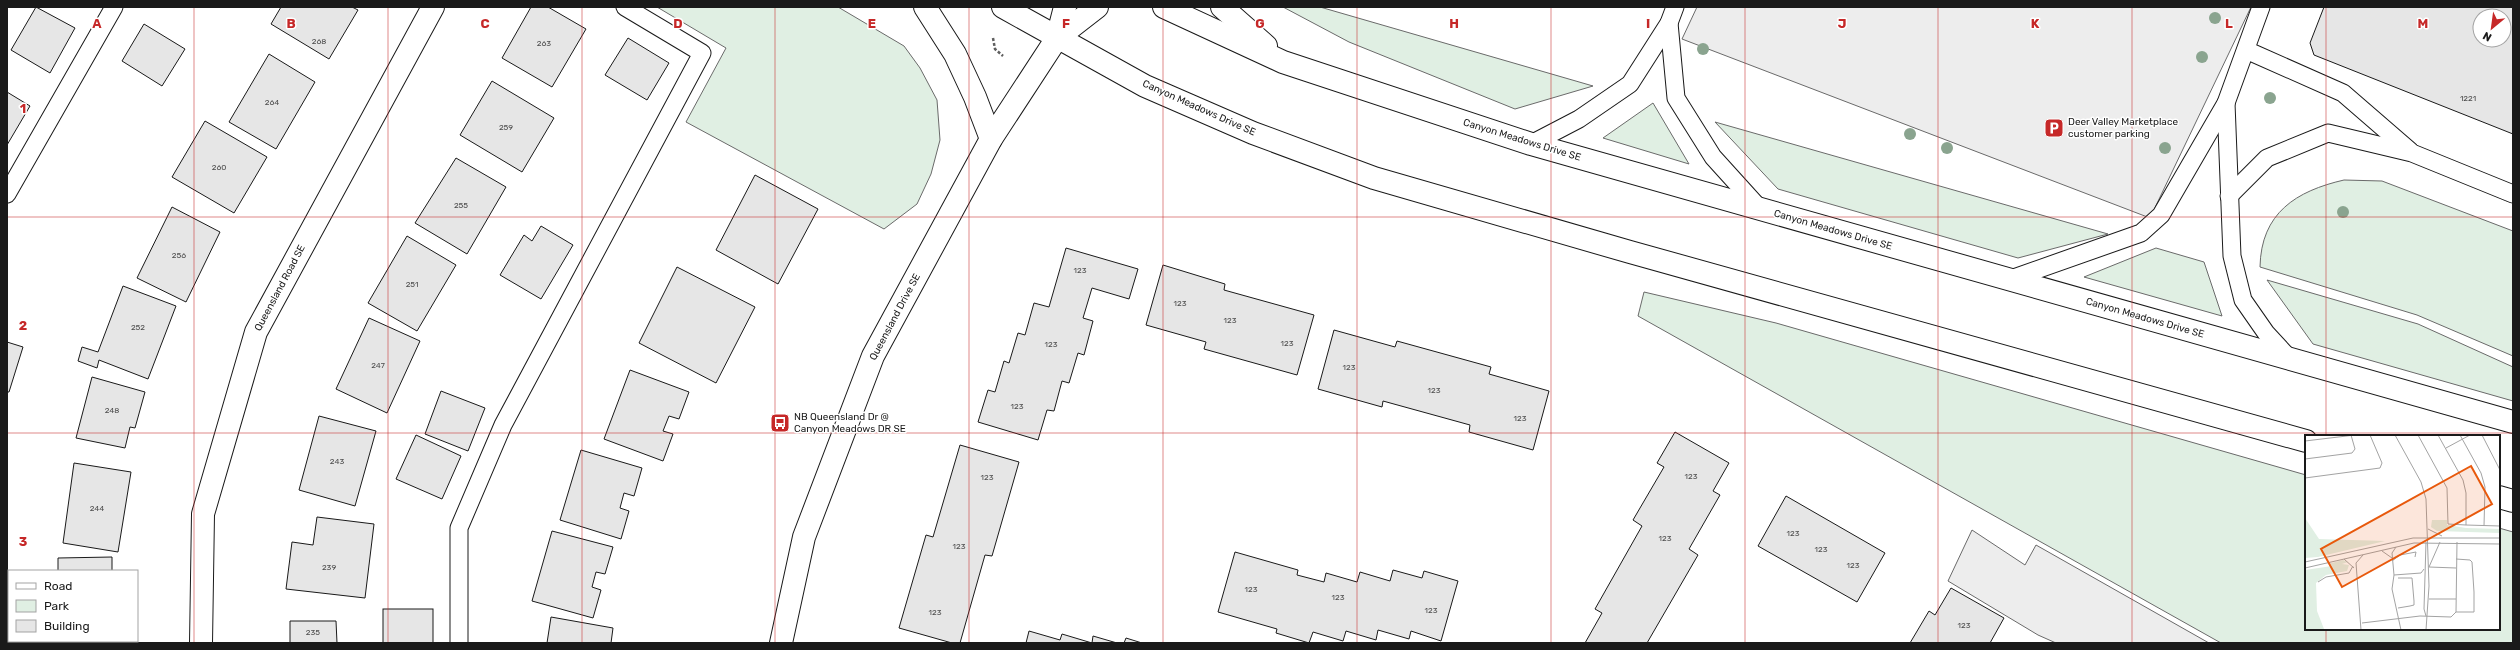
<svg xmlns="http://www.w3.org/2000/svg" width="2520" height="650" font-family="Rubik,sans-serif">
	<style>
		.green { fill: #e0efe3; stroke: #6a6a6a }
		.parking { fill: #ededed; stroke: #6a6a6a }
		.building { fill: #e6e6e6; stroke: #1a1a1a; fill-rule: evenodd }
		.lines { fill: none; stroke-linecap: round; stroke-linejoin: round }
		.service-casing { stroke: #1a1a1a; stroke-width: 19 }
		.minor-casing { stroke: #1a1a1a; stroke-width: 24 }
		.tertiary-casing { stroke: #1a1a1a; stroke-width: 24 }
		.path { stroke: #5f5f5f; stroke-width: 2.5; stroke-dasharray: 3 2; stroke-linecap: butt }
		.service { stroke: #fff; stroke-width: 17 }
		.minor { stroke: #fff; stroke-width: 22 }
		.tertiary { stroke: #fff; stroke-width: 22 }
		.tree { fill: #8aa48f }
		.grid { fill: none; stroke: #c62828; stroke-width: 1; stroke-opacity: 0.55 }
		.labels { text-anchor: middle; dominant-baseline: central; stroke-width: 3; stroke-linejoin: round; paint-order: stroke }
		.number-label { font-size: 8px; fill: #4d4d4d }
		.street-label { font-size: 10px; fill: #1a1a1a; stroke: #fff }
		.poi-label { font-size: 10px; fill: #1a1a1a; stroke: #fff; text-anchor: start }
		.inset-road { fill: none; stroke: #a3a3a3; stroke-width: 1 }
		.view { fill: #e8590c; fill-opacity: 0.15; stroke: #e8590c; stroke-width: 2 }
		.inset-edge { fill: none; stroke: #1a1a1a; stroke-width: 2 }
		.grid-label { font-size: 13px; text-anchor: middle; font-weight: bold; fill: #c62828; stroke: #fff; stroke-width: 3; stroke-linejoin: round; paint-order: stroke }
	</style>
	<rect width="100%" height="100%" fill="#fff"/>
	<!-- green -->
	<g class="green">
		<polygon points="657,7 838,7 904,46 920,68 937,100 940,140 931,174 917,204 884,229 686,122 726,48"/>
		<polygon points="1283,7 1320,7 1593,86 1515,109 1349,42"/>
		<polygon points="1653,103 1689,164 1603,138"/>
		<polygon points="1715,122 2108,234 2018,258 1778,189"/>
		<path d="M2344,180L2382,181L2513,231V356L2417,315L2260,267C2261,213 2296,191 2344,180Z"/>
		<polygon points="2156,248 2204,262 2222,316 2084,277"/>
		<polygon points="2267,280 2418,324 2513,367 2513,401 2313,344"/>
		<polygon points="1644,292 1776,323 2306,475 2306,629 2499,629 2499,528 2513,532 2513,643 2221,643 1638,316"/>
	</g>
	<!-- parking -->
	<g class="parking">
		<polygon points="1697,7 2251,7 2150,218 1682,39"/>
		<polygon points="1972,530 2025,565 2036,545 2209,643 2056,643 2038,635 1948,581"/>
	</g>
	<!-- building -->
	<g class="building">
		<polygon points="36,7 75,28 50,73 11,50"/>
		<polygon points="281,7 352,7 358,10 329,59 271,24"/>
		<polygon points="531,7 548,7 586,29 552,87 502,58"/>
		<path d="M2324,7H2513V134L2314,55L2310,43ZM2480,16H2504V40H2480Z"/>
		<polygon points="144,24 185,49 162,86 122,61"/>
		<polygon points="628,38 669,63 647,100 605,75"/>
		<polygon points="269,54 315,82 276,149 229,122"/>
		<polygon points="492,81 554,118 522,172 460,135"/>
		<polygon points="7,92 30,106 7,145"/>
		<polygon points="205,121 267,157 234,213 172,177"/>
		<polygon points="456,158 506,187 467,254 415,223"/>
		<polygon points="755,175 818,209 778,284 716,250"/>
		<polygon points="172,207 220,232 186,302 137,278"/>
		<polygon points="541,226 573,245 541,299 500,275 524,235 532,241"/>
		<polygon points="407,236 456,265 417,331 368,303"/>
		<polygon points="1066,248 1138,269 1129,299 1092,288 1083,318 1093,321 1084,355 1078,353 1069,383 1062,381 1054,411 1047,410 1038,440 978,422 988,390 995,392 1004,361 1009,363 1018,333 1025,335 1034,303 1049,307"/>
		<polygon points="1163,265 1225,284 1224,290 1314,315 1297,375 1204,349 1206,342 1146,325"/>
		<polygon points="677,267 755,307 716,383 639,343"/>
		<polygon points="123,286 176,306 148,379 99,360 97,368 78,361 82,347 98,352"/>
		<polygon points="369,318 420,341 387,413 336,389"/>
		<polygon points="1334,330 1395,347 1397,341 1491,367 1489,374 1549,391 1533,450 1469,432 1470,425 1383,401 1382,407 1318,389"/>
		<polygon points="7,342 23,347 9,392 7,392"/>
		<polygon points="630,370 689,392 679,419 669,416 663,431 673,434 663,461 604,439"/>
		<polygon points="92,377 145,392 135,428 130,427 125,448 76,438"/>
		<polygon points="441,391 485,408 468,451 425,434"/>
		<polygon points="319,416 376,431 355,506 299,490"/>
		<polygon points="1675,432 1729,463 1713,491 1720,495 1689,549 1698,555 1647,643 1585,643 1602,613 1595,609 1642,526 1633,520 1664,467 1657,463"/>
		<polygon points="416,435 461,456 442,499 396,479"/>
		<polygon points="960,445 1019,462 992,556 985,555 960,643 952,643 899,628 926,535 933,537"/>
		<polygon points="581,450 642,468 634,496 624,493 620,508 629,511 621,539 560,520"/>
		<polygon points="74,463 131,472 118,552 63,543"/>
		<polygon points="1786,496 1885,553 1857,602 1758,546"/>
		<polygon points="317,517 374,524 365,598 286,589 292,542 313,545"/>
		<polygon points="552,531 613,547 605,574 596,572 592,587 601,590 593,618 532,601"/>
		<polygon points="1235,552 1298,570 1297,575 1324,582 1326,573 1357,582 1360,572 1390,581 1393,570 1422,578 1424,571 1458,581 1441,641 1411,631 1409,639 1378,630 1376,640 1346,631 1343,641 1313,632 1309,643 1276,633 1277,629 1218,612"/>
		<polygon points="112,557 112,571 58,571 58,558"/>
		<polygon points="1951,588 2004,618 1990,643 1910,643 1929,611 1935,615"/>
		<rect x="383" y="609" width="50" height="34"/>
		<polygon points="551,617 613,628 611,643 547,643"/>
		<polygon points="290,621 336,621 337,643 290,643"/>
		<polygon points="1029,631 1060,640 1062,634 1092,643 1093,636 1117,643 1026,643"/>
		<polygon points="1126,638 1142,643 1124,643"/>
	</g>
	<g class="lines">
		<defs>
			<g id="service">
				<polyline points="1669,23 1676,98 1713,157 1761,210"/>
				<polyline points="2246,50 2343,93 2410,151"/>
				<polyline points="2226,103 2232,256 2243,300 2266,333 2290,359"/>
				<polyline points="1531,144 1579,119 1630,84 1669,23 1675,7"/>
				<polyline points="7,194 114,7"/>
				<polyline points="2229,196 2267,158 2328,133 2412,153 2513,194"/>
				<polyline points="2008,280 2141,233 2161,215 2226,103 2261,7"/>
				<polyline points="459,643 459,528 503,425 702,53 625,7"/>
			</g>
			<polyline id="minor" points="201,643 203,514 256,332 433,7"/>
			<g id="tertiary">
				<polyline points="925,7 955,54 975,97 991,139"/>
				<polyline points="1003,7 1145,86 1253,133 1374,178 1630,252 2306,441"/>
				<polyline points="1164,7 1283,62 1531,144 2513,422"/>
				<polyline points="1222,7 1266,46"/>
				<polyline points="1057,38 1097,7"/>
				<polyline points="2499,497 2513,501"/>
				<polyline points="781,643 804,537 873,356 991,139 1057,38 1065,7"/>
			</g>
		</defs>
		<!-- service casing -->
		<use href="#service" class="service-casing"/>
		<!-- minor casing -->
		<use href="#minor" class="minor-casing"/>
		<!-- tertiary casing -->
		<use href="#tertiary" class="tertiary-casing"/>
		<!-- path -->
		<polyline class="path" points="993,38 995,49 1003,56"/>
		<!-- service -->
		<use href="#service" class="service"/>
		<!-- minor -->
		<use href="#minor" class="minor"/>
		<!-- tertiary -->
		<use href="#tertiary" class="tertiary"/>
	</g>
	<!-- trees -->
	<g class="tree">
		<circle cx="2215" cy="18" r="6"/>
		<circle cx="1703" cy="49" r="6"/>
		<circle cx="2202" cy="57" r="6"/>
		<circle cx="2270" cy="98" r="6"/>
		<circle cx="1910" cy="134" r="6"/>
		<circle cx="1947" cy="148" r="6"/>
		<circle cx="2165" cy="148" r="6"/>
		<circle cx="2343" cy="212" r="6"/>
	</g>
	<!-- grid -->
	<path class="grid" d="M194,7V643M388,7V643M582,7V643M775,7V643M969,7V643M1163,7V643M1357,7V643M1551,7V643M1745,7V643M1938,7V643M2132,7V643M2326,7V436M7,217H2513M7,433H2513M2326,629V643"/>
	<!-- icons -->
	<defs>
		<symbol id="parking-square" viewBox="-11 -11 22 22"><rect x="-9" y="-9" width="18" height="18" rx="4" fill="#c62828" stroke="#fff"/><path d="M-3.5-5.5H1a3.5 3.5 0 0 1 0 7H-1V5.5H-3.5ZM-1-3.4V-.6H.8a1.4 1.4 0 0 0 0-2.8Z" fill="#fff"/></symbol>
		<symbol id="bus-square" viewBox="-11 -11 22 22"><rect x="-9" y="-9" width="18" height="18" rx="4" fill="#c62828" stroke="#fff"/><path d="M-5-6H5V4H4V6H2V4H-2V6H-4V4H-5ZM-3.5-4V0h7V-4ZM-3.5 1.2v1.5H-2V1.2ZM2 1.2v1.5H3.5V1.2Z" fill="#fff"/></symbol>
	</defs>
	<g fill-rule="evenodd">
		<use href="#parking-square" x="2043" y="117" width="22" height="22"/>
		<use href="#bus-square" x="769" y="412" width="22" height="22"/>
	</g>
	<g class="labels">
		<!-- number labels -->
		<g class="number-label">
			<text x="319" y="41">268</text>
			<text x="544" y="43">263</text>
			<text x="2468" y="98">1221</text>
			<text x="272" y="102">264</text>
			<text x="506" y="127">259</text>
			<text x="219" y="167">260</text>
			<text x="461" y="205">255</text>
			<text x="179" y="255">256</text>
			<text x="1080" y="270">123</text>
			<text x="412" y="284">251</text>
			<text x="1180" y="303">123</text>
			<text x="1230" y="320">123</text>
			<text x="138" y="327">252</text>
			<text x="1287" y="343">123</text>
			<text x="1051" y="344">123</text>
			<text x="378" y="365">247</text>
			<text x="1349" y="367">123</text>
			<text x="1434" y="390">123</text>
			<text x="1017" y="406">123</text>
			<text x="112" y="410">248</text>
			<text x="1520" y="418">123</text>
			<text x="337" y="461">243</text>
			<text x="1691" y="476">123</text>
			<text x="987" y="477">123</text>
			<text x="97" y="508">244</text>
			<text x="1793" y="533">123</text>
			<text x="1665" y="538">123</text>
			<text x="959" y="546">123</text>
			<text x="1821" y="549">123</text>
			<text x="1853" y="565">123</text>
			<text x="329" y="567">239</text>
			<text x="1251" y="589">123</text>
			<text x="1338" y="597">123</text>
			<text x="1431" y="610">123</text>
			<text x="935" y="612">123</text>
			<text x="1964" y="625">123</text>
			<text x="313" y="632">235</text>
		</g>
		<!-- street labels -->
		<g class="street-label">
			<text transform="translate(1199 108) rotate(24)">Canyon Meadows Drive SE</text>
			<text transform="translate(1522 140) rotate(17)">Canyon Meadows Drive SE</text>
			<text transform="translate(1833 230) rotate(16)">Canyon Meadows Drive SE</text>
			<text transform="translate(280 288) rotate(-62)">Queensland Road SE</text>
			<text transform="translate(895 317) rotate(-62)">Queensland Drive SE</text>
			<text transform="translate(2145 318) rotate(16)">Canyon Meadows Drive SE</text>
		</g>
		<!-- poi labels -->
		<g class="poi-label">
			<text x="2068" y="122">Deer Valley Marketplace<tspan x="2068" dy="12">customer parking</tspan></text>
			<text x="794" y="417">NB Queensland Dr @<tspan x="794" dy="12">Canyon Meadows DR SE</tspan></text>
		</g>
	</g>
	<!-- overview -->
	<g transform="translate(2305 435)">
		<rect width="195" height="195" fill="#fff"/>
		<path d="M0,83L14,104L80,106L13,122L0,123ZM127,85H142V90L161,93L195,94V98L132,96L126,92ZM38,125L43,127L37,129L44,130L42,136L21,140L11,148L12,176L19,194L0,195V135L27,131L23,129Z" fill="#e0efe3"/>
		<path class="inset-road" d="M90,0L116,47L121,64L124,151L121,195M113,0L142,53L143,89L161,90M133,0L158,45L161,58V90L195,91M155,0L176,38L180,52L179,91M177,0L195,35M0,6L50,0M141,13L165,0M0,24L47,18L50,14L46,0M0,43L75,33L77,28L65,0M123,94L137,101M121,107L119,174L121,181M91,112L87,118L89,140L87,154L96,195M77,116L87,123M39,124L49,133M87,126L95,120L111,117L110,122M0,127L108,103H195M124,132L135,107M124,132L151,133M0,133L109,108L195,109M89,140L116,138L119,134M13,147L21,142L44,138L48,131M124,164H151M93,173L105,171L109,170V166L107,143H93M151,177H169V157L167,127L165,125L151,124M57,188L115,181L146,182L151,177L152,107M56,195L51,128L58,120"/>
		<path class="view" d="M166,31L187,69L37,152L16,114Z"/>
		<rect width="195" height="195" class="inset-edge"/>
	</g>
	<g class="grid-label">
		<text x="97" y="28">A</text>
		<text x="291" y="28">B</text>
		<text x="485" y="28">C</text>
		<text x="678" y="28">D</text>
		<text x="872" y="28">E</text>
		<text x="1066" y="28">F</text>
		<text x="1260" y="28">G</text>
		<text x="1454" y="28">H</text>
		<text x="1648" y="28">I</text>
		<text x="1842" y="28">J</text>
		<text x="2035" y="28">K</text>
		<text x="2229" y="28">L</text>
		<text x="2423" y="28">M</text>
		<text x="23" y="113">1</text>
		<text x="23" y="330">2</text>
		<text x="23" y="546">3</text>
	</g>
	<!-- border -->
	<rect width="2520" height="650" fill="none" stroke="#1a1a1a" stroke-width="16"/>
	<!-- legend -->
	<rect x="8" y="570" width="130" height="72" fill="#ffffff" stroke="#a3a3a3"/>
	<rect x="16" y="583" width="20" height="6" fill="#ffffff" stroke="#a3a3a3"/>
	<text x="44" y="590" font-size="12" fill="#1a1a1a">Road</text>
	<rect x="16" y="600" width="20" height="12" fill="#e0efe3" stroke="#a3a3a3"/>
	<text x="44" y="610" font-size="12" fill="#1a1a1a">Park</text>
	<rect x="16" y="620" width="20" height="12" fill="#e6e6e6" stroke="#a3a3a3"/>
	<text x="44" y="630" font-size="12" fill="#1a1a1a">Building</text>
	<!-- north arrow -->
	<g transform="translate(2492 28) rotate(209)"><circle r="19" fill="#ffffff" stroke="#a3a3a3"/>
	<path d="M0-3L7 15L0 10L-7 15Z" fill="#c62828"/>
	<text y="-6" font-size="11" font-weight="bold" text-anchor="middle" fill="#1a1a1a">N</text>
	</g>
</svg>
